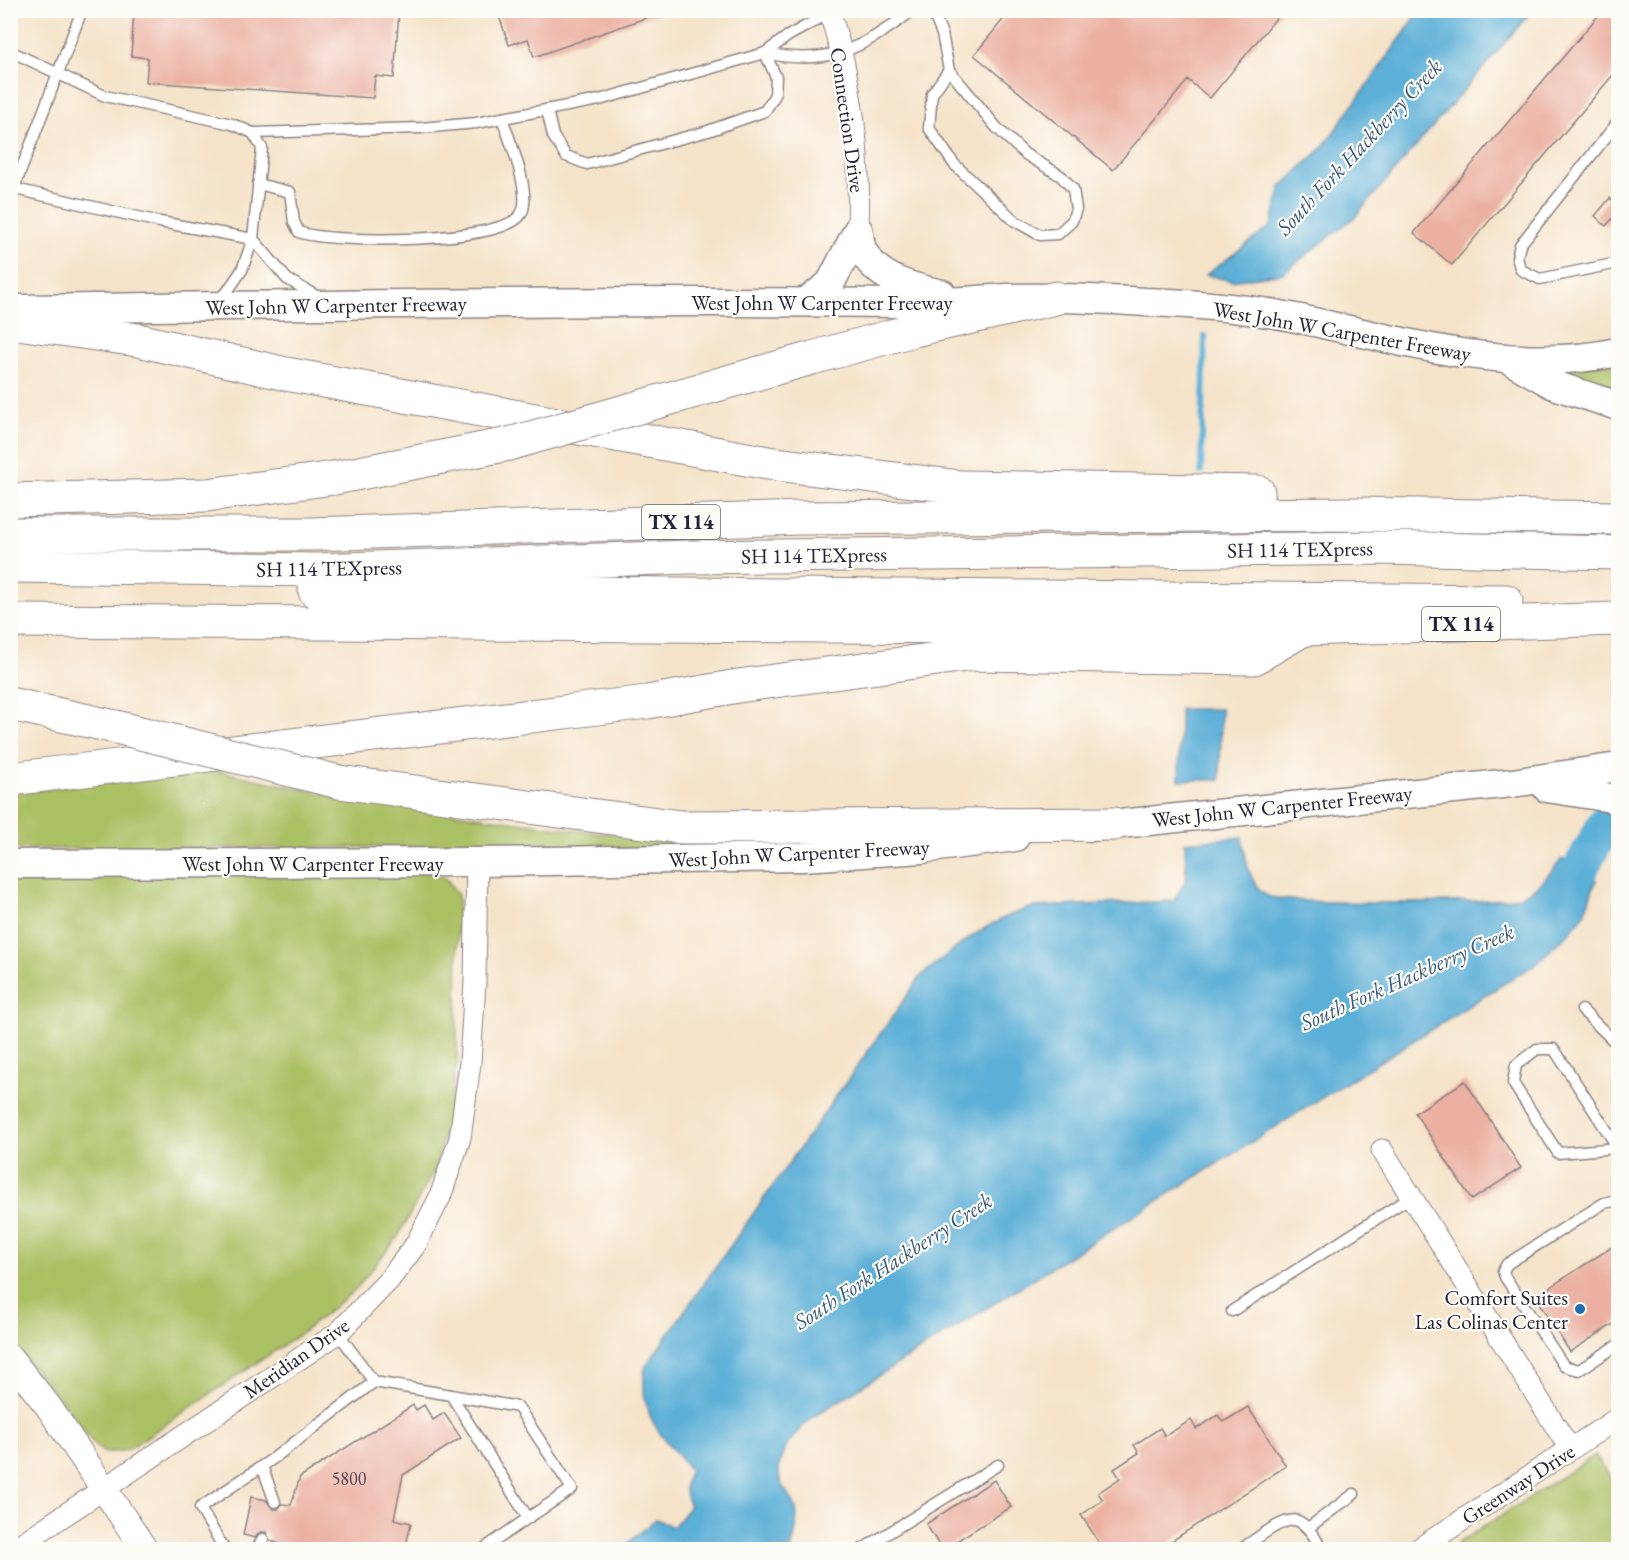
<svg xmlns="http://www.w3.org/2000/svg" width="1629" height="1560" font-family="'EB Garamond',serif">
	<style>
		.green { fill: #abbf63; stroke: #66704f; stroke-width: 1.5 }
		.water { fill: #5bafd7; stroke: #3e6889; stroke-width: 1.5 }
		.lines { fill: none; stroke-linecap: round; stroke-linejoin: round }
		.stream { stroke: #5bafd7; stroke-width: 6 }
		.river { stroke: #5bafd7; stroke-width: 36 }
		.building { fill: #ebb0a1 }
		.service-casing { stroke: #8c8282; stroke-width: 13 }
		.minor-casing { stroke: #8c8282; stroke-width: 23 }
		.tertiary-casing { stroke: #8c8282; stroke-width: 28 }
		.secondary-casing { stroke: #8c8282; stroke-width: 31 }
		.motorway-casing { stroke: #8c8282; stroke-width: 35 }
		.service { stroke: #fff; stroke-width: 10 }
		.minor { stroke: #fff; stroke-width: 21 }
		.tertiary { stroke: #fff; stroke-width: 26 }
		.secondary { stroke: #fff; stroke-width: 28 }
		.motorway { stroke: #fff; stroke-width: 33 }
		.motorway-bridge-casing { stroke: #8c8282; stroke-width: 35; stroke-linecap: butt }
		.motorway-bridge { stroke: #fff; stroke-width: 33 }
		.poi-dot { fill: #1f6fb2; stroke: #fdfcf7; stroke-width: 2 }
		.labels { text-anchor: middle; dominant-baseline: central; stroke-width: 4.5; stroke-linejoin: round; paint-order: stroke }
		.number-label { font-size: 18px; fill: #544654 }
		.shield { fill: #fdfcf7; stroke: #646373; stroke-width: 1.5 }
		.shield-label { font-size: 20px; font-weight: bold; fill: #22223b }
		.street-label { font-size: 21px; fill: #22223b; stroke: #fdfcf7 }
		.poi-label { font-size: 21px; fill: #22223b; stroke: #fdfcf7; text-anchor: end }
		.water-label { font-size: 22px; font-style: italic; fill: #395a79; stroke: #fdfcf7 }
	</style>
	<rect width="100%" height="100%" fill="#fdfcf7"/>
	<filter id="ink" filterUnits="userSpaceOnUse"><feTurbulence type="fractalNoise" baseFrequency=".0167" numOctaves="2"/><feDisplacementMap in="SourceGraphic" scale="12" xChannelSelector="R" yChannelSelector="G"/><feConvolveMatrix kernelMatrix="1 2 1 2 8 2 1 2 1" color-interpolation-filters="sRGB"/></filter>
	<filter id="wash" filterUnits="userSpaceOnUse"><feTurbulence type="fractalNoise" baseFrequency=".008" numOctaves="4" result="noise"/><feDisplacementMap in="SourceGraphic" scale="24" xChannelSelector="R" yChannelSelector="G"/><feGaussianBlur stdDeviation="1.35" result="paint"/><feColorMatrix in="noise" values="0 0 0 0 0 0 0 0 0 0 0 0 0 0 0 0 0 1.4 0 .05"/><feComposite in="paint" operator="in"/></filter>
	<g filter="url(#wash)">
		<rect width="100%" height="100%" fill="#f5e3c9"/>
		<!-- green -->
		<g class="green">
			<polygon points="1618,362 1618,395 1547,369"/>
			<polygon points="204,768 339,797 596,833 867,843 658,850 434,847 11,849 10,794"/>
			<polygon points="10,872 433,873 446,878 458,896 457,1063 447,1123 435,1169 397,1238 355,1290 303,1332 127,1450 105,1453 96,1447 63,1403 11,1342"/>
			<polygon points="1595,1455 1618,1489 1618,1549 1449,1549"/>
		</g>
		<!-- water -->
		<g class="water">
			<polygon points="1420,11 1532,11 1355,217 1283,273 1232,281 1206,275 1271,226 1281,187 1323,147"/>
			<polygon points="1180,709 1221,709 1220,780 1179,780"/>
			<path d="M1242,837C1246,856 1247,882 1266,895C1282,906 1492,904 1517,897C1537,891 1549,874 1562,859L1596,880L1584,915L1570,932L1534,965L816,1415C797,1430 770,1457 782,1485C786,1493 794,1500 796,1508C798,1521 795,1538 791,1549H621L656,1519L673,1527L690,1506C683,1492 683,1485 690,1470C661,1434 638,1417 645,1367L921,976C956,947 989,919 1034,907L1174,901L1186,879L1185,842Z"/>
		</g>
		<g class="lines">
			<!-- stream -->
			<polyline class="stream" points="1201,472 1205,336"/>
			<!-- river -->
			<polyline class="river" points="1550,907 1563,899 1607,821"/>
		</g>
		<g id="blocks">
			<!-- building -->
			<g class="building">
				<polygon points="134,10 399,10 394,78 375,76 373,98 146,82 148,58 131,56"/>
				<polygon points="497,10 660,10 660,13 534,57 528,39 509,45"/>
				<polygon points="1011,10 1283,10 1210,98 1188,80 1113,170 974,55"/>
				<polygon points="1603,10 1618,10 1618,69 1452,265 1414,233"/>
				<polygon points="1610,198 1618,205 1618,212 1606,226 1595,216"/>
				<polygon points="1465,1081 1521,1168 1472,1200 1415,1113"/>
				<polygon points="1618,1243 1618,1321 1570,1352 1535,1297"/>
				<polygon points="413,1405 416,1410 424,1405 433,1420 444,1413 461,1438 403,1475 394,1519 411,1523 405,1550 281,1550 282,1544 270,1541 266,1532 260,1532 255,1538 243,1535 251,1497 266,1500 273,1509 278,1509 282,1504 291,1505 300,1477"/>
				<polygon points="1248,1407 1286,1466 1158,1550 1104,1550 1081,1515 1103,1500 1098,1493 1120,1478 1114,1469 1139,1453 1134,1445 1160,1428 1165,1436 1191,1420 1196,1429 1218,1415 1223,1422"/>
				<polygon points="994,1480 1011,1507 942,1550 926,1524"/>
			</g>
		</g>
	</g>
	<g filter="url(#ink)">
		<use href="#blocks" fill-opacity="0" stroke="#8c8282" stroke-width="1.5"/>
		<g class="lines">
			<defs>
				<g id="service">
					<polyline points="932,10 942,34 949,70 997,128 1025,154 1061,176 1073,189 1076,209 1072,221 1058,234 1040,235 1015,221 954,164 929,128 932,94 949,70"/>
					<polyline points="10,51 105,96 232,124 253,133 421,128 476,123 599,100 765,53 788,36 833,11"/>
					<path d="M765,53C829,67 863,48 913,10"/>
					<polyline points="547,110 553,136 566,156 587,164 708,131 765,111 775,95 776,77 765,53"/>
					<polyline points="1618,122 1520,245 1517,258 1521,270 1540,279 1618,263"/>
					<path d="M258,184L290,192L294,222L299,232C330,244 504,244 521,214C533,195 509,139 502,118"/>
					<polyline points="15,189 160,222 253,239 287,279 318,297"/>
					<polyline points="10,199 82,10"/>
					<polyline points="218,299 227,292 242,270 253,239 262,148 253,133"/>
					<polyline points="1582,1010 1618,1045"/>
					<polyline points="1618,1148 1554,1049 1537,1049 1516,1065 1513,1083 1558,1153 1618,1148"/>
					<polyline points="1618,1200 1604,1203 1507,1264 1503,1271 1505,1277 1564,1366 1579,1370 1618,1345"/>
					<polyline points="1232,1311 1409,1198"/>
					<polyline points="338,1333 374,1382 451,1395 528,1518 482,1550"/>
					<polyline points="451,1395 518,1407 572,1489 528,1518"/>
					<polyline points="262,1466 275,1502"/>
					<polyline points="1308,1528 1354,1494"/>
					<polyline points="225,1550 200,1508 274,1458 374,1382"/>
					<polyline points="256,1550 263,1539"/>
					<polyline points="861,1550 998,1465"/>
					<path d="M1240,1550C1252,1542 1285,1515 1298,1521C1309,1526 1316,1540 1323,1550"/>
				</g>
				<g id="minor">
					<path d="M829,10C852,80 861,157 858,230"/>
					<polyline points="1382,1150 1570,1449"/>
					<polyline points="12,1550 338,1333 389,1280 416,1244 440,1197 460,1138 470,1063 475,982 477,862"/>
					<polyline points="1417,1550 1618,1418"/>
				</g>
				<polyline id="tertiary" points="10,1358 48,1406 145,1550"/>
				<g id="secondary">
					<path d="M858,230C860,237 860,247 864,253C879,280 914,288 942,294"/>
					<polyline points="806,302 830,284 858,230"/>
					<path d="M10,309C308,305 605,300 903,303C938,304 973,300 1008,298C1054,297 1100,299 1146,302C1202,304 1260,309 1314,322C1413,344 1516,374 1618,352"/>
					<polyline points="1508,359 1554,385 1618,406"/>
					<polyline points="1547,788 1618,799"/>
					<polyline points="1091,827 1512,783 1618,767"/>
					<polyline points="10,864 477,862 803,857 922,849 1015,837"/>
				</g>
				<g id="motorway">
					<polyline points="10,322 138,340 286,374 768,463 960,487 1258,492"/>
					<polyline points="812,358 910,331 1056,298"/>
					<polyline points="10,500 207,495 334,478"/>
					<polyline points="10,534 311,534 801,518 1352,514 1618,518"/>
					<polyline points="10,566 316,570 690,557 1380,548 1618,553"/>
					<polyline points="315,591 1506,601"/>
					<polyline points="10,621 1304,629 1618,619"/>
					<polyline points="10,704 116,727"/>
					<polyline points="10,779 647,702 738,686 974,654 1254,658 1304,629"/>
					<polyline points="339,782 681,827 1114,824"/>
				</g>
			</defs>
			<!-- service casing -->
			<use href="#service" class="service-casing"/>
			<!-- minor casing -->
			<use href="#minor" class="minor-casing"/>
			<!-- tertiary casing -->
			<use href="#tertiary" class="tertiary-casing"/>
			<!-- secondary casing -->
			<use href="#secondary" class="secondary-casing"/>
			<!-- motorway casing -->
			<use href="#motorway" class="motorway-casing"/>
			<!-- service -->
			<use href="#service" class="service"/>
			<!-- minor -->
			<use href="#minor" class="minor"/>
			<!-- tertiary -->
			<use href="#tertiary" class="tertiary"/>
			<!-- secondary -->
			<use href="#secondary" class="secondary"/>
			<!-- motorway -->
			<use href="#motorway" class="motorway"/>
			<defs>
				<g id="motorway-bridge">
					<polyline points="334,478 509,444 812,358"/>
					<polyline points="116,727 339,782"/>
				</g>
			</defs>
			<!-- motorway-bridge casing -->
			<use href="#motorway-bridge" class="motorway-bridge-casing"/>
			<!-- motorway-bridge -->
			<use href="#motorway-bridge" class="motorway-bridge"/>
		</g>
	</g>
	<!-- markers -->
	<circle class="poi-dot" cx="1580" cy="1309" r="6"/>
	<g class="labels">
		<!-- number labels -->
		<g class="number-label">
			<text x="349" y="1478">5800</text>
		</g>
		<!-- shield labels -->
		<g class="shield">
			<rect x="642" y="505" width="78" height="34" rx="4.5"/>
			<rect x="1422" y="607" width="78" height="34" rx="4.5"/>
		</g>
		<g class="shield-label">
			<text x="681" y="522">TX 114</text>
			<text x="1461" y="624">TX 114</text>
		</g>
		<!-- street labels -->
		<g class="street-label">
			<text transform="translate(848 120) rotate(82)">Connection Drive</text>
			<text x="822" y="302">West John W Carpenter Freeway</text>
			<text transform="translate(336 305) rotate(-1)">West John W Carpenter Freeway</text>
			<text transform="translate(1342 331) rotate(10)">West John W Carpenter Freeway</text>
			<text transform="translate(1300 549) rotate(-1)">SH 114 TEXpress</text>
			<text transform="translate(814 555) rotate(-1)">SH 114 TEXpress</text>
			<text transform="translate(329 568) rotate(-1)">SH 114 TEXpress</text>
			<text transform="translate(1282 806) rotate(-6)">West John W Carpenter Freeway</text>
			<text transform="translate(799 853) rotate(-3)">West John W Carpenter Freeway</text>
			<text x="313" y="863">West John W Carpenter Freeway</text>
			<text transform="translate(296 1358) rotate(-35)">Meridian Drive</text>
			<text transform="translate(1518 1484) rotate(-33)">Greenway Drive</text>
		</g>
		<!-- poi labels -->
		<g class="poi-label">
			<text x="1568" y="1297">Comfort Suites<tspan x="1568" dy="24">Las Colinas Center</tspan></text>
		</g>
		<!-- water labels -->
		<g class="water-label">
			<text transform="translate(1359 147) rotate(-47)">South Fork Hackberry Creek</text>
			<text transform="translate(1407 977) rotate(-24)">South Fork Hackberry Creek</text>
			<text transform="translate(893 1261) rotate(-33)">South Fork Hackberry Creek</text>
		</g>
	</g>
	<!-- margin -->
	<rect width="1629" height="1560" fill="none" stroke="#fdfcf7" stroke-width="36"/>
</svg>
